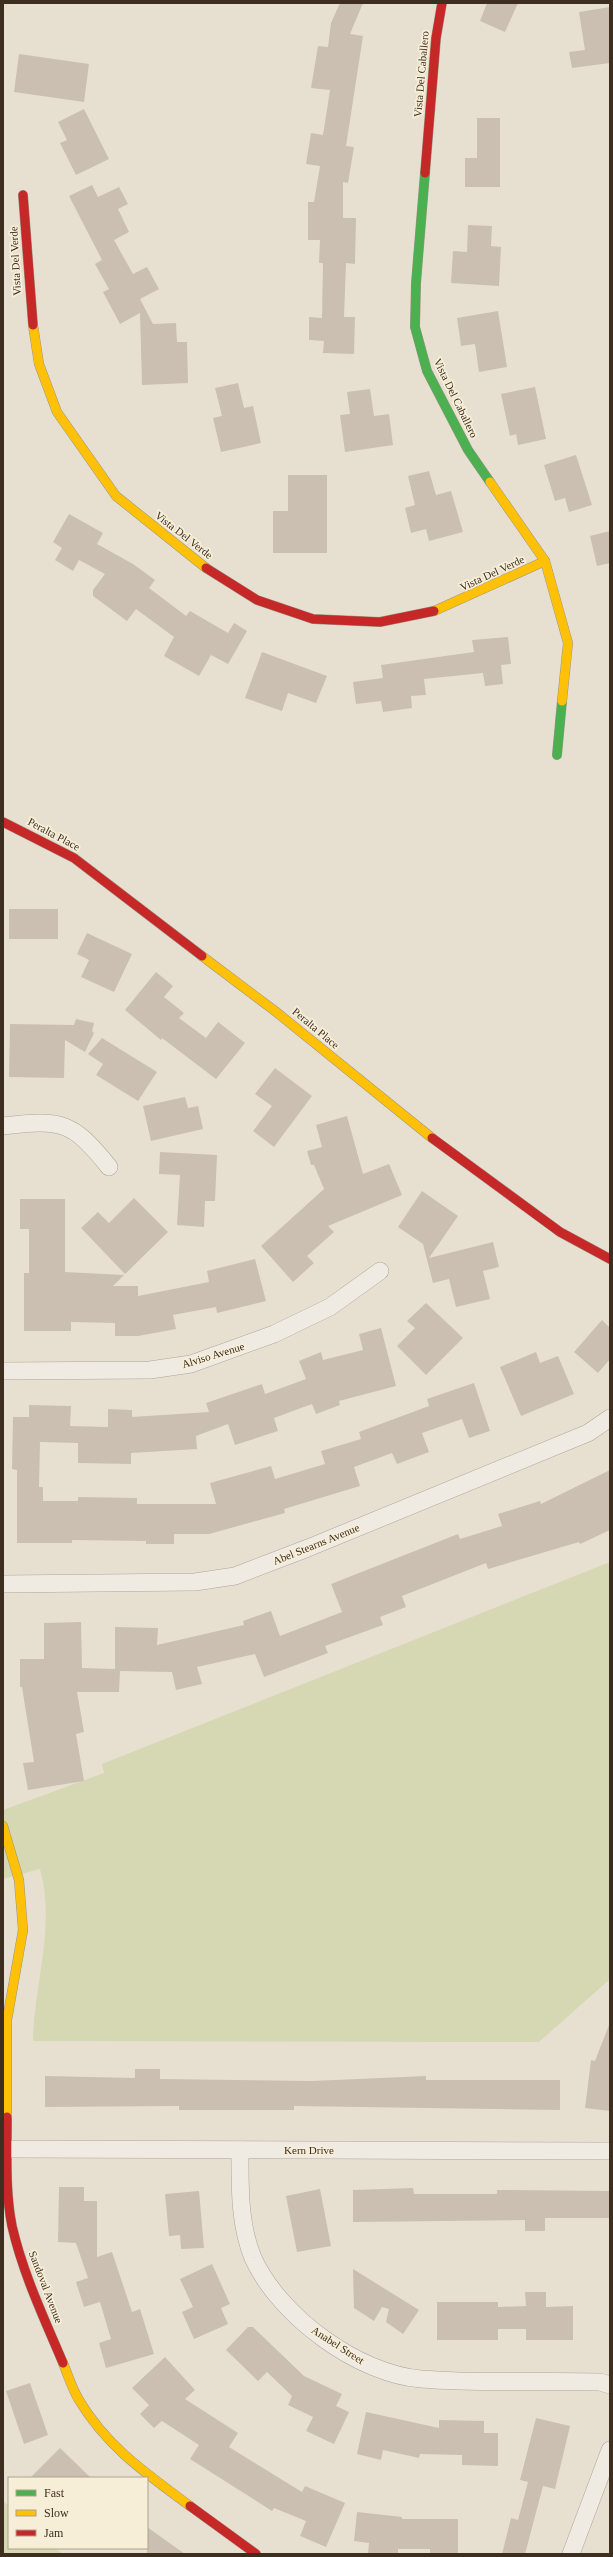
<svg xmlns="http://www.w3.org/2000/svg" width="613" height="2557" font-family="'Times New Roman',serif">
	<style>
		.green { fill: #d6d7b3 }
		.building { fill: #cbbfb2 }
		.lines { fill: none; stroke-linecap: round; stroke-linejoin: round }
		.street-casing { stroke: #ada599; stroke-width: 18 }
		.fast-casing { stroke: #9c958a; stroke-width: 10 }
		.slow-casing { stroke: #9c958a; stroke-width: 10 }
		.jam-casing { stroke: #9c958a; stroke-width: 10 }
		.street { stroke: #efebe3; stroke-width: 17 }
		.fast { stroke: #4caf50; stroke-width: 9 }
		.slow { stroke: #ffc107; stroke-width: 9 }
		.jam { stroke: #c62828; stroke-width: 9 }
		.labels { text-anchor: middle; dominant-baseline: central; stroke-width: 3.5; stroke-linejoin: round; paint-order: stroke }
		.street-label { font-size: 11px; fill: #3d2e20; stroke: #f7eed8 }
	</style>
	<rect width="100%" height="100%" fill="#e7e0d1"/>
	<!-- green -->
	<g class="green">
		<path d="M610,1562V1979L539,2042L33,2041C34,1983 56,1927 40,1869L3,1879V1810L104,1773L102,1764Z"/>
		<polygon points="3,2501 9,2506 9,2548 55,2548 63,2554 3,2554"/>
	</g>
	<!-- building -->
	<g class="building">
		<polygon points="340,3 363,3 350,34 363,36 346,146 354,147 348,183 343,182 343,218 356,218 355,264 346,263 344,317 355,317 354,354 323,353 324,341 309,340 309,317 322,318 323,263 319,263 320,240 308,240 308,202 314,202 320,166 306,164 311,133 323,135 330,90 311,88 318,46 328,47 331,23"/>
		<polygon points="487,3 518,3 505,32 480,21"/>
		<polygon points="610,7 610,63 572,68 569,52 585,50 579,12"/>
		<polygon points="19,54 89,64 84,102 14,92"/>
		<polygon points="84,109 109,159 76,175 60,143 67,140 58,122"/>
		<polygon points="477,118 500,118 500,187 465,187 465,158 477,158"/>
		<polygon points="92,185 98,197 119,187 128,204 118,209 129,232 114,240 133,274 147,267 159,289 140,299 153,324 176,323 177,342 187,342 188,383 142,385 140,313 120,324 103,292 109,289 95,264 102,260 69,196"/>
		<polygon points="468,225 492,226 491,246 501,247 499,286 451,283 453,251 467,252"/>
		<polygon points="498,311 507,367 479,372 475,344 461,346 457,318"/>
		<polygon points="238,383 244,408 253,406 261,443 221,452 213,418 222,416 215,388"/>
		<polygon points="535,387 546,439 518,445 516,434 510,436 501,394"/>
		<polygon points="370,389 374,416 389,414 393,445 345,452 340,415 350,414 347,392"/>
		<polygon points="576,455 592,505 569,512 565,498 555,501 544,465"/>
		<polygon points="429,471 436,495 451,491 463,532 429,541 426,529 411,533 405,508 415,505 408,476"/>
		<polygon points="288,475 327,475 327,553 273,553 273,511 288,511"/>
		<polygon points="69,514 103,533 97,544 133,564 155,580 149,588 186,616 190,611 228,633 234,623 247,631 228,664 211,655 199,676 164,656 174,637 136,609 127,621 93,596 93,590 105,574 79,560 73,571 55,560 62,548 53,542"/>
		<polygon points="610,531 610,563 597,566 590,536"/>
		<polygon points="508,637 511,664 501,665 503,684 485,686 483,673 424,679 426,695 411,696 412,708 383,712 381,701 356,704 353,682 383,678 381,665 474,652 472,640"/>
		<polygon points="262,652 327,676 316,703 288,693 282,711 245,698"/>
		<rect x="9" y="909" width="49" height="30"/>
		<polygon points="87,933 132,954 114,992 81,977 89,960 77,954"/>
		<polygon points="156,972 173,986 164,997 184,1013 179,1018 206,1038 218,1022 245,1043 216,1079 162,1038 161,1040 125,1010"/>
		<polygon points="76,1019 94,1023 92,1031 94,1033 85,1052 65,1040 64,1078 9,1077 10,1024 74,1025"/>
		<polygon points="102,1038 157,1072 138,1101 96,1075 103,1064 88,1054"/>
		<polygon points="275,1068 312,1096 274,1147 253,1131 272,1106 255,1094"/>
		<polygon points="185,1097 188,1108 198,1106 203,1129 151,1141 143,1106"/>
		<polygon points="347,1116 363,1174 389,1164 402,1195 328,1226 334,1232 307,1256 314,1263 293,1282 261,1246 324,1189 314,1165 311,1165 307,1151 322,1147 316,1125"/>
		<polygon points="160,1152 217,1155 215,1201 205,1201 204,1227 177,1225 180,1175 159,1174"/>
		<polygon points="422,1191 458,1216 429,1258 493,1242 499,1267 483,1271 490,1299 456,1307 449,1279 433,1283 423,1244 398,1227"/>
		<polygon points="134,1198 168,1232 125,1274 81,1228 98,1212 109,1223"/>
		<polygon points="20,1199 65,1199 65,1272 124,1275 113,1286 138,1286 138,1296 209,1282 207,1271 255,1259 266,1301 217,1313 216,1307 173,1315 176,1329 138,1336 115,1336 115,1323 71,1322 71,1331 24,1331 24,1273 29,1273 29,1229 20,1229"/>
		<polygon points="426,1303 463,1338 426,1375 397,1346 415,1328 407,1321"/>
		<polygon points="602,1320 610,1328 610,1359 598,1373 574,1352"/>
		<polygon points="381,1328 396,1386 339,1401 340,1405 316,1414 312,1404 274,1418 278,1431 235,1445 228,1424 196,1436 197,1449 131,1453 131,1464 78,1463 78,1443 40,1442 39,1487 43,1487 43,1501 78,1501 78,1497 137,1498 137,1504 216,1504 210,1483 271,1466 275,1479 325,1464 321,1451 361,1439 359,1432 429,1406 427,1399 474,1383 490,1431 469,1438 462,1419 422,1433 429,1452 397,1464 392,1453 354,1467 360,1486 284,1509 285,1513 209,1534 174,1534 174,1544 146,1544 146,1541 72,1540 72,1543 17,1543 17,1470 12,1469 13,1417 29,1417 29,1405 71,1406 70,1426 108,1427 108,1409 132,1410 132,1417 209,1412 206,1403 262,1384 265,1394 306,1379 299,1361 321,1352 323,1360 363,1350 359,1334"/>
		<polygon points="536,1352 540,1363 558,1356 574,1394 521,1416 500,1367"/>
		<polygon points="610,1470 610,1530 580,1544 579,1542 488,1569 486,1563 402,1596 406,1607 380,1617 383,1625 325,1646 328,1653 264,1677 255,1654 197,1667 202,1684 176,1690 172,1672 120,1671 119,1692 77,1692 84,1732 76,1734 84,1781 28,1790 23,1763 34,1762 22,1687 20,1687 20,1659 44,1659 44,1623 81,1622 82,1668 115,1669 115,1627 158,1628 157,1645 244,1625 243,1621 271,1611 280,1636 342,1612 331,1584 458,1534 460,1539 502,1526 498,1514 540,1501 541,1504"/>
		<polygon points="609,2025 610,2111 585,2108 591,2060 595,2061"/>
		<polygon points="135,2069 160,2069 160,2079 312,2081 426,2076 426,2080 560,2080 560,2110 294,2106 294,2110 179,2110 179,2106 45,2107 45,2076 135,2078"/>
		<polygon points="59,2187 84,2187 84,2201 97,2201 97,2257 112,2252 132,2312 140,2309 154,2354 106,2368 99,2343 111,2339 100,2302 84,2307 76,2282 88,2278 76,2243 58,2242"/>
		<polygon points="413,2188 414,2194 497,2194 497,2190 610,2191 610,2218 545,2218 545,2231 525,2231 525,2220 353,2222 353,2190"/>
		<polygon points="320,2189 331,2246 297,2252 286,2196"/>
		<polygon points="199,2191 204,2248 181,2249 180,2235 169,2236 165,2194"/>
		<polygon points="212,2264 230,2304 221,2308 228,2324 194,2339 182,2312 193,2307 180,2279"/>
		<polygon points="353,2269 419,2310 403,2334 386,2322 389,2309 382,2307 374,2321 354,2308"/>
		<polygon points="525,2292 546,2292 546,2307 573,2306 573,2340 526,2340 526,2329 498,2329 498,2340 437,2340 437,2302 498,2302 498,2307 526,2306"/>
		<polygon points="248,2327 253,2327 304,2376 342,2394 336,2406 349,2412 334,2444 306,2431 313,2417 288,2405 292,2396 267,2372 258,2381 226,2350"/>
		<polygon points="165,2357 195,2390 185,2399 238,2433 229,2447 302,2492 305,2486 345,2503 326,2547 300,2536 306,2521 274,2508 272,2511 190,2459 199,2445 162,2421 154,2428 140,2414 149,2405 132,2388"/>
		<polygon points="30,2383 48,2435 24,2444 6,2391"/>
		<polygon points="366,2412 439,2428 439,2420 484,2421 484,2433 498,2433 498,2466 462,2465 462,2455 420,2454 419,2458 383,2450 381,2460 357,2454"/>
		<polygon points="536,2418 570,2426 555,2489 543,2486 525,2554 502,2554 511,2518 518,2520 528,2482 520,2480"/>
		<polygon points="60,2448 91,2478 30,2478"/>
		<polygon points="357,2512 402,2517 402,2519 458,2519 458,2554 430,2554 430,2549 398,2549 398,2554 368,2554 369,2543 354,2541"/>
		<polygon points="147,2527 185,2554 147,2554"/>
	</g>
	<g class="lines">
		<defs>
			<g id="street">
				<path d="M3,1126C62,1119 72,1121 109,1167"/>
				<polyline points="3,1371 150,1370 191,1364 274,1334 330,1307 380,1271"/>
				<polyline points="3,1584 195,1582 235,1576 308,1548 588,1433 610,1418"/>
				<polyline points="8,2149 610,2151"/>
				<path d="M240,2150C240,2186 239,2224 253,2258C279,2316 358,2374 421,2379C480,2384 541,2380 600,2382L610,2385"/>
				<polyline points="571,2554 610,2450"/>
			</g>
			<g id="fast">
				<polyline points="425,173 416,283 415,327 427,371 468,450 490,482"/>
				<polyline points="557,755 562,701"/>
			</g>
			<g id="slow">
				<polyline points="33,325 39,364 57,412 116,496 206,568"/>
				<polyline points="490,482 545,561 568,643 562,701"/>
				<polyline points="434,611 545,561"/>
				<polyline points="202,956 275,1011 432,1138"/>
				<polyline points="3,1826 19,1880 23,1930 7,2020 7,2117"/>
				<path d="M63,2363C68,2375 72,2389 79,2400C107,2447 147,2474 190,2506"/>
			</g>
			<g id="jam">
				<polyline points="425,173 436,38 442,3"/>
				<polyline points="23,195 33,325"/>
				<polyline points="206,568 257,600 313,619 380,622 434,611"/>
				<polyline points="3,822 74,858 202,956"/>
				<polyline points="432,1138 560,1232 610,1259"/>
				<path d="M7,2117C7,2153 5,2191 12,2226C23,2274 44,2318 63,2363"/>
				<polyline points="190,2506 256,2554"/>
			</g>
		</defs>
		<!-- street casing -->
		<use href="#street" class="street-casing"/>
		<!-- fast casing -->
		<use href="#fast" class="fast-casing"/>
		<!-- slow casing -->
		<use href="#slow" class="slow-casing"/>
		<!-- jam casing -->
		<use href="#jam" class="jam-casing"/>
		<!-- street -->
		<use href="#street" class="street"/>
		<!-- fast -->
		<use href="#fast" class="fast"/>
		<!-- slow -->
		<use href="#slow" class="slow"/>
		<!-- jam -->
		<use href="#jam" class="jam"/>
	</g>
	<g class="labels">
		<!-- street labels -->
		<g class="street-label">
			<text transform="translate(421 74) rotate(-85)">Vista Del Caballero</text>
			<text transform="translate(15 261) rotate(-93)">Vista Del Verde</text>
			<text transform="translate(456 398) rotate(64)">Vista Del Caballero</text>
			<text transform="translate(184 535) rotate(38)">Vista Del Verde</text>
			<text transform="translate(492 573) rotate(-25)">Vista Del Verde</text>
			<text transform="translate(54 834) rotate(28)">Peralta Place</text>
			<text transform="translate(316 1028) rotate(40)">Peralta Place</text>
			<text transform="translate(213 1355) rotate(-17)">Alviso Avenue</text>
			<text transform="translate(316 1544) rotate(-22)">Abel Stearns Avenue</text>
			<text x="309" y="2150">Kern Drive</text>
			<text transform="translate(46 2287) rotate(69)">Sandoval Avenue</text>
			<text transform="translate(338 2345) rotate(33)">Anabel Street</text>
		</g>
	</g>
	<!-- border -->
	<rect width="613" height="2557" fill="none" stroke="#3d2e20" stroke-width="8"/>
	<!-- legend -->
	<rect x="8" y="2477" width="140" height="72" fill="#f7eed8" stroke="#ada18e"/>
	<rect x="16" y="2490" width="20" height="6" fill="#4caf50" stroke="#ada18e"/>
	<text x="44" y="2497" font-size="12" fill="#3d2e20">Fast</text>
	<rect x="16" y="2510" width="20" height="6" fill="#ffc107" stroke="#ada18e"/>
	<text x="44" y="2517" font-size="12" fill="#3d2e20">Slow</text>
	<rect x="16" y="2530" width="20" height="6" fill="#c62828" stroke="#ada18e"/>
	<text x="44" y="2537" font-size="12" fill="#3d2e20">Jam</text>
</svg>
